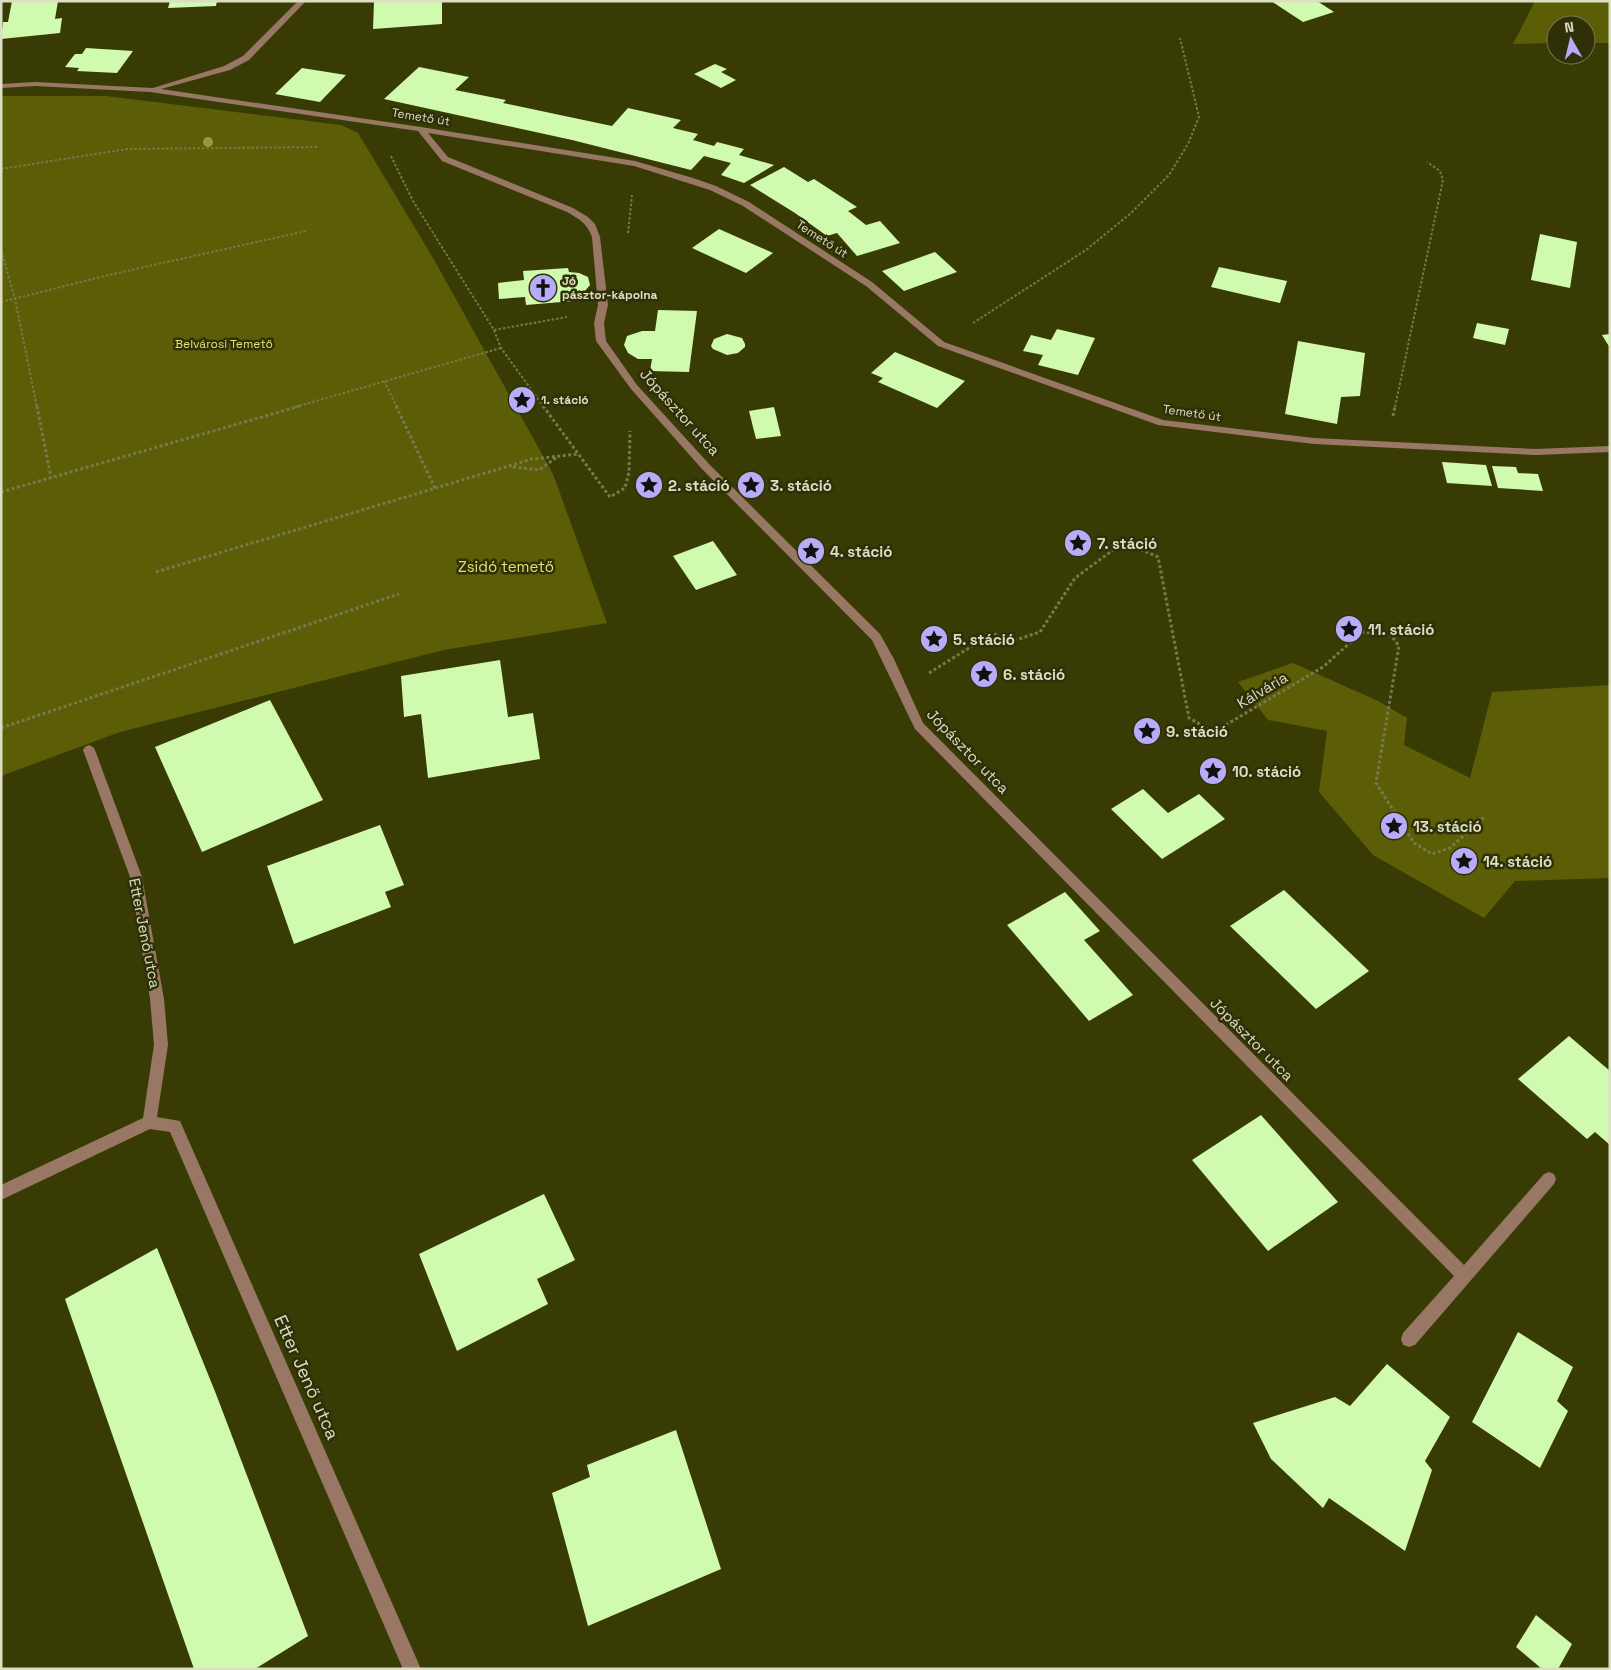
<svg xmlns="http://www.w3.org/2000/svg" width="1611" height="1670" font-family="'Space Grotesk',sans-serif">
	<style>
		.green { fill: #5b5e06 }
		.building { fill: #d0faad }
		.lines { fill: none; stroke-linecap: round; stroke-linejoin: round }
		.path-far1 { stroke: #77794c; stroke-width: 2; stroke-dasharray: 2.5 2; stroke-linecap: butt }
		.path { stroke: #77794c; stroke-width: 3; stroke-dasharray: 3 2.5; stroke-linecap: butt }
		.minor { fill: #987764; fill-rule: evenodd }
		.tree { fill: #94983f }
		.labels { text-anchor: middle; dominant-baseline: central; stroke-width: 5; stroke-linejoin: round; paint-order: stroke }
		.far-street-label { font-size: 12px; fill: #dddfc4; stroke: #2f3008 }
		.far-poi-label { font-size: 12px; font-weight: bold; fill: #dddfc4; stroke: #2f3008; text-anchor: start }
		.far-park-label { font-size: 12px; fill: #dee470; stroke: #2f3008 }
		.street-label { font-size: 15px; fill: #dddfc4; stroke: #2f3008 }
		.poi-label { font-size: 15px; font-weight: bold; fill: #dddfc4; stroke: #2f3008; text-anchor: start }
		.park-label { font-size: 15px; fill: #dee470; stroke: #2f3008 }
		.near-street-label { font-size: 18px; fill: #dddfc4; stroke: #2f3008 }
	</style>
	<rect width="100%" height="100%" fill="#393b04"/>
	<!-- green -->
	<g class="green">
		<polygon points="1535,1 1610,1 1610,43 1586,43 1586,25 1556,25 1556,43 1513,44"/>
		<polygon points="1,96 106,96 341,125 358,133 432,256 553,474 607,623 444,650 120,732 1,776"/>
		<polygon points="1293,663 1378,701 1407,718 1404,745 1470,778 1492,692 1610,685 1610,878 1515,881 1484,918 1373,855 1319,792 1327,731 1268,720 1238,682"/>
	</g>
	<!-- building -->
	<g class="building">
		<polygon points="12,1 58,1 55,19 62,18 60,33 1,39 3,22 8,22"/>
		<polygon points="170,1 217,1 216,6 168,8"/>
		<polygon points="374,1 442,1 442,24 373,29"/>
		<polygon points="1271,1 1317,1 1334,12 1303,22"/>
		<polygon points="86,48 133,51 117,73 77,71 79,68 65,67 75,54 82,54"/>
		<polygon points="715,64 727,69 721,72 736,80 721,88 694,74"/>
		<polygon points="419,67 469,77 455,90 506,100 503,103 612,126 628,108 681,120 673,128 698,134 693,140 714,146 717,142 744,149 739,155 774,165 744,183 721,175 731,163 704,156 691,170 572,140 384,99"/>
		<polygon points="302,68 346,75 320,102 275,94"/>
		<polygon points="784,167 808,182 814,179 857,207 848,211 866,225 880,221 900,243 857,256 837,233 827,236 795,213 750,185"/>
		<polygon points="719,229 773,253 746,273 692,248"/>
		<polygon points="1540,234 1577,242 1570,288 1531,280"/>
		<polygon points="935,252 957,272 904,291 882,271"/>
		<polygon points="1219,267 1287,281 1280,303 1211,287"/>
		<polygon points="568,268 569,272 579,273 588,277 590,285 584,292 572,296 573,301 526,305 525,297 499,299 498,283 524,280 523,271"/>
		<polygon points="658,310 697,311 689,372 650,371 652,359 638,359 628,353 624,345 627,336 642,331 655,331"/>
		<polygon points="1477,323 1509,329 1505,345 1473,338"/>
		<polygon points="1057,329 1095,338 1078,375 1038,365 1043,355 1023,351 1031,335 1051,340"/>
		<polygon points="727,334 742,338 745,344 745,347 738,353 727,355 713,349 711,346 714,339"/>
		<polygon points="1610,334 1610,348 1602,335"/>
		<polygon points="1298,341 1365,353 1360,396 1341,397 1337,424 1285,414"/>
		<polygon points="895,352 965,381 937,408 878,382 883,378 871,373"/>
		<polygon points="774,407 781,436 756,439 749,411"/>
		<polygon points="1442,462 1486,465 1492,486 1447,483"/>
		<polygon points="1492,466 1516,467 1518,473 1538,474 1543,491 1498,488"/>
		<polygon points="713,541 737,575 696,590 673,556"/>
		<polygon points="500,660 508,717 533,713 540,759 428,778 421,714 404,717 401,676"/>
		<polygon points="270,700 323,800 202,852 155,747"/>
		<polygon points="1143,789 1168,813 1199,794 1225,819 1162,859 1111,809"/>
		<polygon points="380,825 404,885 385,892 391,907 294,944 267,866"/>
		<polygon points="1284,890 1369,971 1316,1009 1230,926"/>
		<polygon points="1065,892 1100,931 1084,940 1133,995 1089,1021 1007,925"/>
		<polygon points="1569,1036 1610,1071 1610,1145 1595,1132 1587,1139 1518,1079"/>
		<polygon points="1261,1115 1338,1202 1268,1251 1192,1160"/>
		<polygon points="544,1194 575,1260 537,1279 548,1304 457,1351 419,1254"/>
		<polygon points="157,1248 216,1394 308,1636 255,1669 194,1669 65,1299"/>
		<polygon points="1518,1332 1573,1367 1557,1401 1568,1411 1540,1468 1472,1422"/>
		<polygon points="1387,1364 1450,1417 1425,1461 1432,1470 1405,1551 1329,1498 1323,1508 1271,1459 1253,1423 1335,1397 1350,1406"/>
		<polygon points="676,1430 721,1569 588,1626 552,1493 590,1477 587,1465"/>
		<polygon points="1536,1615 1572,1644 1558,1669 1542,1669 1516,1647"/>
	</g>
	<g class="lines">
		<!-- path-far1 -->
		<g class="path-far1">
			<polyline points="391,156 413,201 494,330 501,348 544,407"/>
			<polyline points="1,169 127,149 319,147"/>
			<polyline points="628,233 632,195"/>
			<polyline points="1,250 15,299 37,407"/>
			<polyline points="1,302 113,274 306,231"/>
			<polyline points="973,323 1086,250 1131,213 1169,175 1188,144 1199,117 1180,38"/>
			<polyline points="494,330 567,317"/>
			<polyline points="384,381 397,407"/>
			<polyline points="295,407 501,348"/>
			<polyline points="1395,407 1443,180 1440,171 1427,162"/>
		</g>
		<!-- path -->
		<g class="path">
			<polyline points="37,406 51,478"/>
			<polyline points="396,406 435,488"/>
			<polyline points="543,406 610,497 625,488 629,472 630,431"/>
			<polyline points="1393,416 1395,406"/>
			<polyline points="513,467 539,470 557,457"/>
			<polyline points="1,492 300,406"/>
			<polyline points="156,572 532,459 578,454"/>
			<polyline points="929,673 993,633 1010,642 1040,632 1075,578 1124,542 1158,557 1189,718 1214,732 1323,667 1362,632 1391,635 1399,646 1376,783 1414,843 1432,854 1450,848 1484,817"/>
			<polyline points="1,728 399,594"/>
		</g>
		<!-- minor -->
		<g class="minor">
			<path d="M298,1H306L249,60L230,70L161,89L421,127L635,161L693,178L716,186L749,202L872,282L944,342L1163,420L1314,438L1536,449L1610,446V452L1536,455L1314,444L1158,425L938,346L866,286L743,206L710,190L634,166L428,133L448,157L573,208L588,217L595,224L600,237L608,305L604,323L606,341L637,385L710,465L880,634L894,659L923,723L1464,1265L1544,1174L1549,1172L1554,1174L1556,1179L1554,1184L1415,1345L1409,1347L1403,1345L1401,1339L1403,1333L1454,1276L915,729L872,640L702,469L631,389L596,341L594,323L598,305L592,237C587,223 579,219 567,212L442,161L418,131L150,92L35,86L1,88V84L35,82L153,88L224,66L243,56Z"/>
			<polygon points="89,745 93,747 95,750 142,877 164,999 168,1045 157,1117 180,1121 421,1669 403,1669 170,1132 150,1129 1,1200 1,1185 143,1118 154,1045 150,999 130,877 83,750 85,747"/>
		</g>
	</g>
	<!-- trees -->
	<circle class="tree" cx="208" cy="142" r="5"/>
	<!-- icons -->
	<defs>
		<symbol id="church-disc" viewBox="-11 -11 22 22"><circle r="9.5" fill="#b8abf7" stroke="#2f3008"/><path d="M-1.2-6h2.4v3.5h3.3v2.4h-3.3V6h-2.4V-.1h-3.3v-2.4h3.3Z" fill="#111"/></symbol>
		<symbol id="sight-disc" viewBox="-11 -11 22 22"><circle r="9.5" fill="#b8abf7" stroke="#2f3008"/><path d="M0-6L1.8-2.2L6-1.7L2.9 1.2L3.7 5.4L0 3.3L-3.7 5.4L-2.9 1.2L-6-1.7L-1.8-2.2Z" fill="#111"/></symbol>
	</defs>
	<g fill-rule="evenodd">
		<use href="#church-disc" x="527" y="272" width="32" height="32"/>
		<use href="#sight-disc" x="506" y="384" width="32" height="32"/>
		<use href="#sight-disc" x="633" y="469" width="32" height="32"/>
		<use href="#sight-disc" x="735" y="469" width="32" height="32"/>
		<use href="#sight-disc" x="1062" y="527" width="32" height="32"/>
		<use href="#sight-disc" x="795" y="535" width="32" height="32"/>
		<use href="#sight-disc" x="1333" y="613" width="32" height="32"/>
		<use href="#sight-disc" x="918" y="623" width="32" height="32"/>
		<use href="#sight-disc" x="968" y="658" width="32" height="32"/>
		<use href="#sight-disc" x="1131" y="715" width="32" height="32"/>
		<use href="#sight-disc" x="1197" y="755" width="32" height="32"/>
		<use href="#sight-disc" x="1378" y="810" width="32" height="32"/>
		<use href="#sight-disc" x="1448" y="845" width="32" height="32"/>
	</g>
	<g class="labels">
		<!-- far-street labels -->
		<g class="far-street-label">
			<text transform="translate(421 117) rotate(9)">Temető út</text>
			<text transform="translate(822 239) rotate(33)">Temető út</text>
			<text transform="translate(1192 413) rotate(8)">Temető út</text>
		</g>
		<!-- far-poi labels -->
		<g class="far-poi-label">
			<text x="562" y="281">Jó<tspan x="562" dy="14">pásztor-kápolna</tspan></text>
			<text x="541" y="400">1. stáció</text>
		</g>
		<!-- far-park labels -->
		<g class="far-park-label">
			<text x="224" y="344">Belvárosi Temető</text>
		</g>
		<!-- street labels -->
		<g class="street-label">
			<text transform="translate(680 412) rotate(48)">Jópásztor utca</text>
			<text transform="translate(1262 690) rotate(-31)">Kálvária</text>
			<text transform="translate(968 751) rotate(46)">Jópásztor utca</text>
			<text transform="translate(145 933) rotate(79)">Etter Jenő utca</text>
			<text transform="translate(1252 1039) rotate(45)">Jópásztor utca</text>
		</g>
		<!-- poi labels -->
		<g class="poi-label">
			<text x="668" y="485">2. stáció</text>
			<text x="770" y="485">3. stáció</text>
			<text x="1097" y="543">7. stáció</text>
			<text x="830" y="551">4. stáció</text>
			<text x="1368" y="629">11. stáció</text>
			<text x="953" y="639">5. stáció</text>
			<text x="1003" y="674">6. stáció</text>
			<text x="1166" y="731">9. stáció</text>
			<text x="1232" y="771">10. stáció</text>
			<text x="1413" y="826">13. stáció</text>
			<text x="1483" y="861">14. stáció</text>
		</g>
		<!-- park labels -->
		<g class="park-label">
			<text x="506" y="566">Zsidó temető</text>
		</g>
		<!-- near-street labels -->
		<g class="near-street-label">
			<text transform="translate(307 1377) rotate(66)">Etter Jenő utca</text>
		</g>
	</g>
	<!-- border -->
	<rect width="1611" height="1670" fill="none" stroke="#dddfc4" stroke-width="5"/>
	<!-- north arrow -->
	<g transform="translate(1571 40) rotate(352)"><circle r="24" fill="#2f3008" stroke="#757653"/>
	<path d="M0-4L9 19L0 12L-9 19Z" fill="#b8abf7"/>
	<text y="-8" font-size="14" font-weight="bold" text-anchor="middle" fill="#dddfc4">N</text>
	</g>
</svg>
